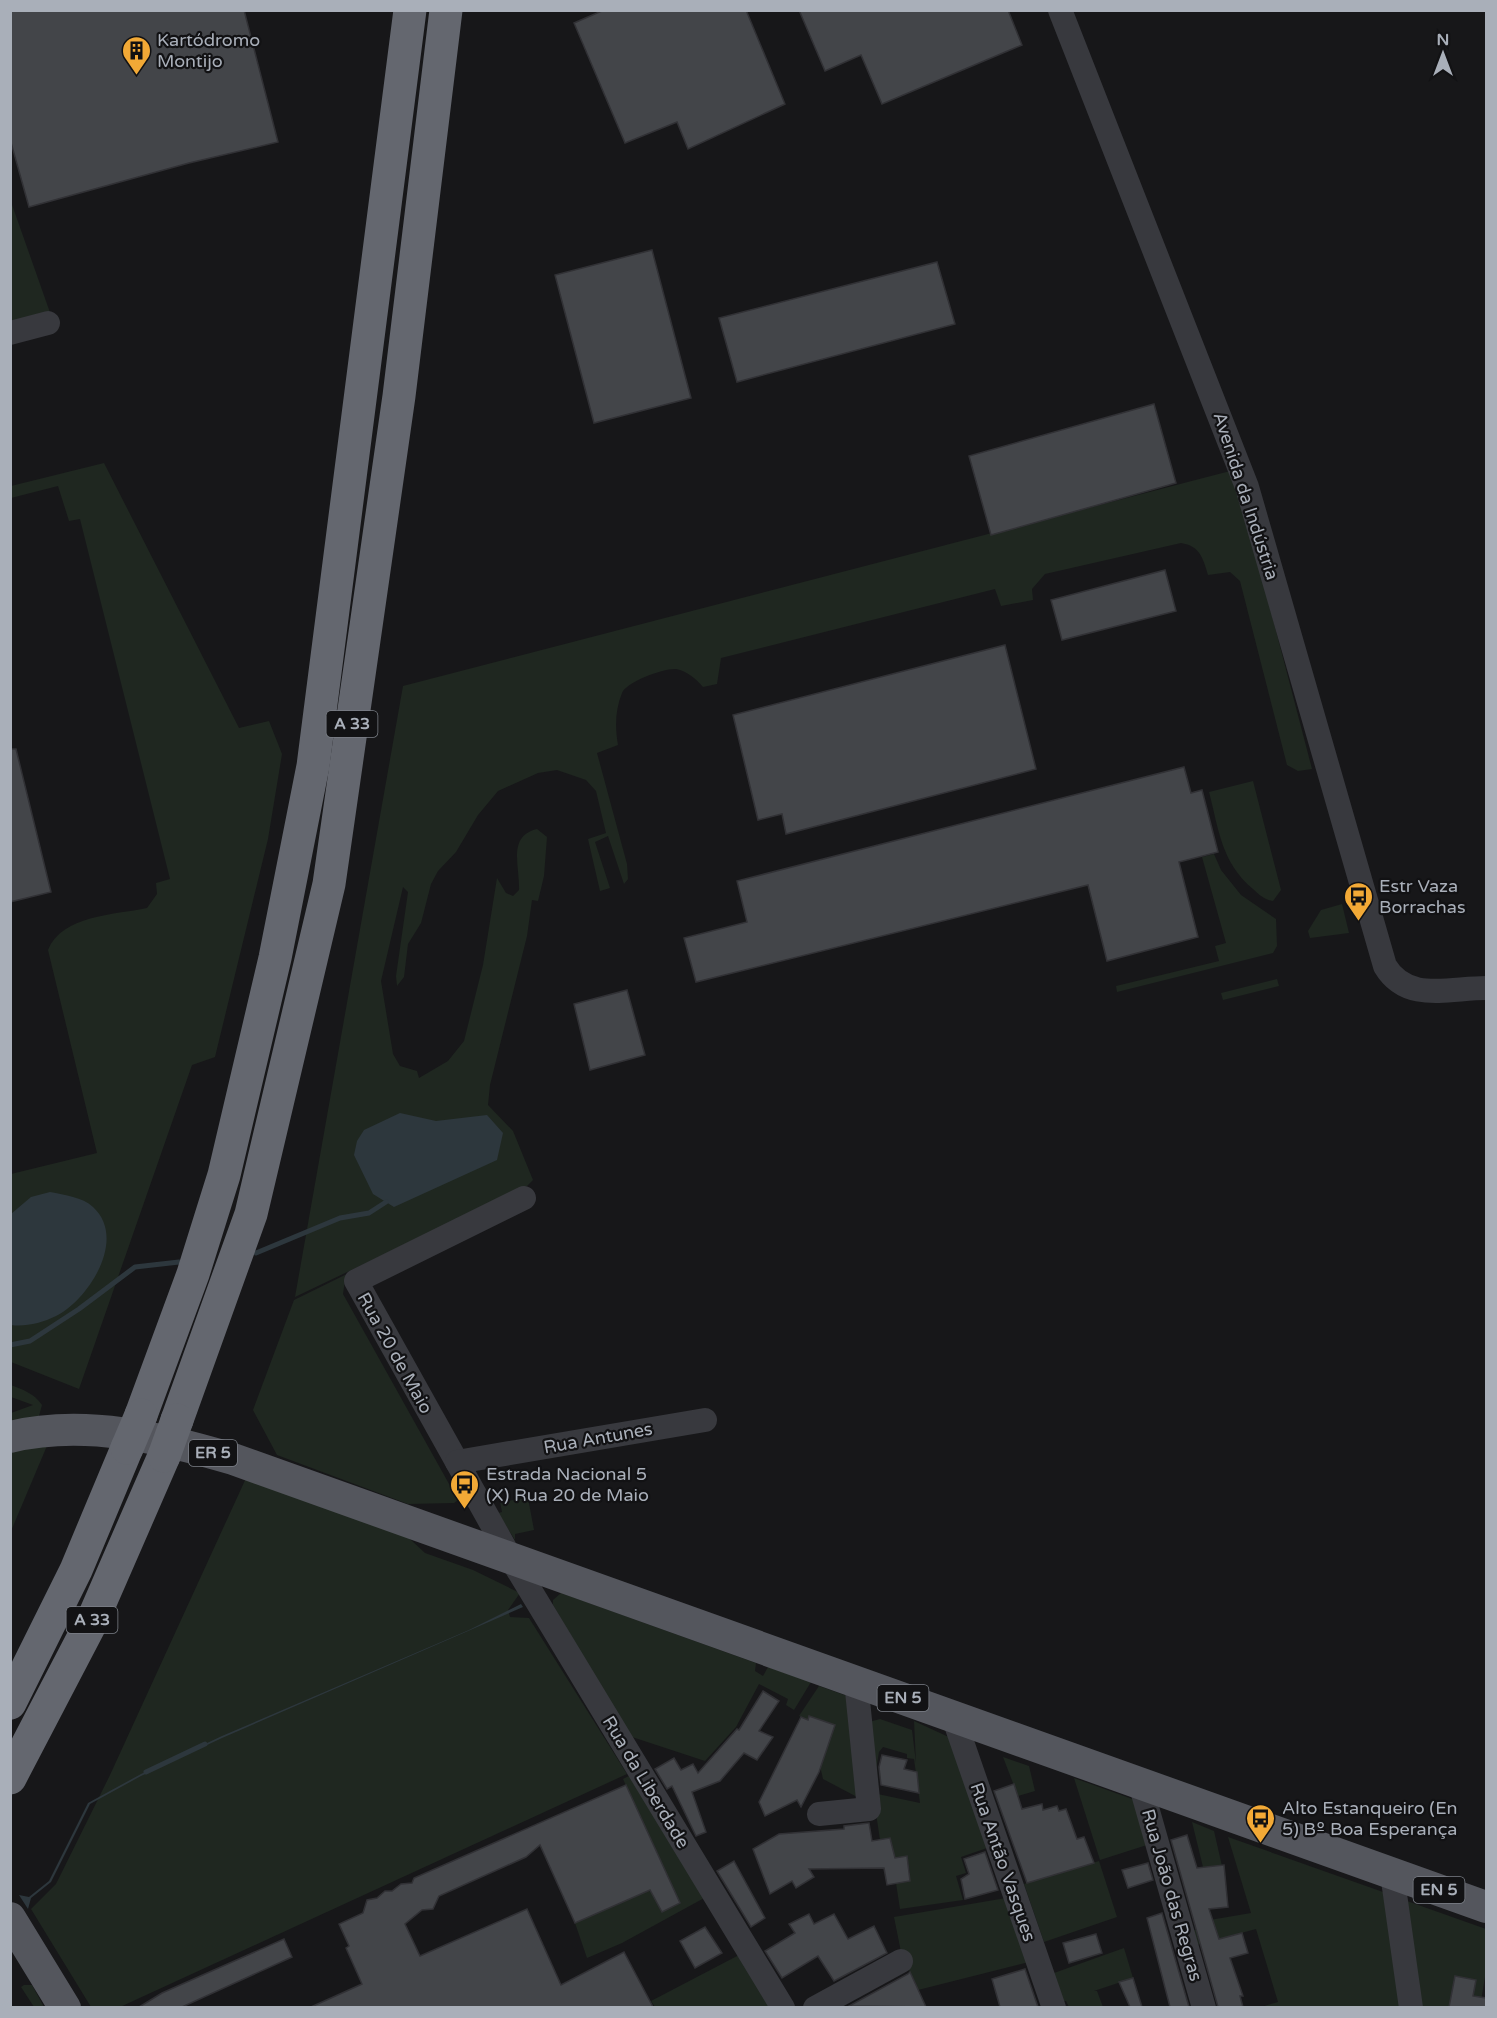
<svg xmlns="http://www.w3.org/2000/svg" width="1497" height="2018" font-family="'Varela Round',sans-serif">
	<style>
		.green { fill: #1f2720 }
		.water { fill: #2d373d }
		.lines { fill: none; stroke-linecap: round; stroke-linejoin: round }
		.stream { stroke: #2d373d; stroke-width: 5 }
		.building { fill: #434549; stroke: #313135; stroke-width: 1.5 }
		.minor { stroke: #38393e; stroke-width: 24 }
		.major { stroke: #54565d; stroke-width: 32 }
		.highway { stroke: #64676f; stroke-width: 33 }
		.highway-bridge { stroke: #64676f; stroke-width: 33 }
		.labels { text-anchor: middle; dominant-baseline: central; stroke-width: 4.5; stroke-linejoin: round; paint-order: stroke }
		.shield { fill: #121214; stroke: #7c8088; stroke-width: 1.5 }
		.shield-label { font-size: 16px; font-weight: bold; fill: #a9afb9 }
		.poi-label { font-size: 18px; fill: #a9afb9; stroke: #121214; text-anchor: start }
		.street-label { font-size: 18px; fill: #a9afb9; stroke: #121214 }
	</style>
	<rect width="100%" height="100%" fill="#171719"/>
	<!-- green -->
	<g class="green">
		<polygon points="10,199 53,321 10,331"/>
		<path d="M104,463L239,728L269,721L282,754L268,839L215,1057L192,1065L79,1389L11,1362V1174L97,1153L48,950C62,915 114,915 147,908L157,894L156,883L170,879L80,519L69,521L58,486L11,498V486Z"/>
		<path d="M1234,470L1312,769L1298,771L1287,765L1240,581L1230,572L1208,575C1203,558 1200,546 1181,543L1045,574L1032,589L1033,600L1001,606L995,589L721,658L717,684L703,687C696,679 687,671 676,669C664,668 626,682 622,693C615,710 615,728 618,745L597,753L627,864L628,879L624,884L608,836L595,842L610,888L600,891L588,839L606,833L596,791L586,780L557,770L538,773L498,791L478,815L456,852L438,871L431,884L421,923L408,944L404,977L397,986L396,976L408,892L403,887L381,981L393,1054L400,1066L417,1071L419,1078L448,1061L464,1041L483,965L497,878L506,893L513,896L519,890C520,867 507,836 537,829L547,837L544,876L538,901L532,900L527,936L490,1085L488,1105L513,1131L533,1180L527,1186L295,1297L403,686Z"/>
		<path d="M1253,781L1281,890L1273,901C1265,900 1259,895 1253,889C1221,862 1219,830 1209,792Z"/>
		<polygon points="1214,854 1221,870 1241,895 1276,919 1277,946 1273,953 1117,992 1116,986 1219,961 1215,946 1226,943 1202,857"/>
		<polygon points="1342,904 1349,933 1310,938 1308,931 1321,910"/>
		<polygon points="1277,979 1279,986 1223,1000 1221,993"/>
		<polygon points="353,1271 345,1280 343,1294 458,1500 454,1503 408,1504 277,1455 253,1410 294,1300"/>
		<path d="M11,1385C23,1390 34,1393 42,1405L39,1416L11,1426V1413L33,1405L11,1397Z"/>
		<polygon points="49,1441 11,1531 11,1450"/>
		<polygon points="247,1476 398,1528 425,1553 473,1570 520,1593 508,1610 510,1617 529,1618 627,1774 120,2007 91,2007 31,1909 56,1884 110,1775"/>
		<polygon points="528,1498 534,1530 515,1534 515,1540 498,1513 502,1512 500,1502"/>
		<polygon points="561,1593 756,1663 755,1671 763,1676 768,1667 811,1682 794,1710 786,1705 788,1699 759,1684 736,1727 705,1761 629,1736 553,1605 553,1600"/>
		<polygon points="819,1686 853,1698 859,1798 823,1779 809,1717 808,1720 799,1716"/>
		<polygon points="880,1719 912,1730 916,1763 914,1721 953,1739 987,1848 961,1857 966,1873 956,1876 963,1900 900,1909 896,1883 910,1873 907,1857 895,1858 890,1838 880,1840 873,1793 920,1803 914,1759 907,1758 907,1754 883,1747 879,1752 876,1770 869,1722"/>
		<polygon points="1003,1757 1029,1766 1035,1791 1018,1796"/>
		<polygon points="631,1775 706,1897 622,1943 587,1958 575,1923 670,1881 623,1779"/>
		<polygon points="1074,1778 1135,1800 1147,1845 1100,1860"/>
		<polygon points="1192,1822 1214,1831 1222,1866 1203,1867"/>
		<polygon points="1228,1837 1383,1892 1401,2007 1261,2007 1278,2002 1256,1929 1193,1946 1188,1932 1206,1927 1204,1921 1251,1913"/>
		<polygon points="1099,1861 1117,1917 1044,1942 1024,1884"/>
		<polygon points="1006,1898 1029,1962 918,1990 901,1952 894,1917"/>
		<polygon points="1407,1901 1486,1929 1486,1971 1480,2007 1419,2007"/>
		<polygon points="1124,1948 1133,1978 1094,1991 1097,1991 1103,2007 1069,2007 1066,2001 1063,2001 1054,1973"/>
		<polygon points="739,1955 770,2007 655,2007 651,2001"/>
		<polygon points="24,1985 32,1985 44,2007 34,2007 21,1987"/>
	</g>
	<!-- water -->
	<g class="water">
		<polygon points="400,1113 436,1121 487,1115 503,1133 497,1160 394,1207 373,1194 354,1155 357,1141 364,1130"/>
		<path d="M50,1192C65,1195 82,1197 93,1207C128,1239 88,1300 56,1316C42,1323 25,1327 11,1325V1214L31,1197Z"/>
		<polygon points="521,1604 523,1607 222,1738 141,1776 90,1804 51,1882 31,1898 28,1909 19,1895 29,1897 49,1881 88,1803 141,1774 222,1736 469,1630"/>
	</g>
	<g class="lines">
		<!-- stream -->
		<g class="stream">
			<polyline points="256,1253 340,1218 369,1213 386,1202"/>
			<polyline points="10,1345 30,1341 79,1309 135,1267 179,1262"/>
			<polyline points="146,1772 205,1744"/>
		</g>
	</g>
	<!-- building -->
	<g class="building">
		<polygon points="10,10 244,10 278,142 189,163 29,207 10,139"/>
		<polygon points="604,10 746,10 785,104 688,149 677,122 625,143 574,23"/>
		<polygon points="799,10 1008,10 1022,45 882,104 861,55 825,71"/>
		<polygon points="652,250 691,398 594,423 555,275"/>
		<polygon points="937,262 955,324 737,382 719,318"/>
		<polygon points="1154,404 1176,483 991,535 969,456"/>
		<polygon points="1165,570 1176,611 1062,640 1051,600"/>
		<polygon points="1005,645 1036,769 786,834 782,814 758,820 733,715"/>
		<polygon points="10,749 16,749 51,892 10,902"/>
		<polygon points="1184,767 1191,793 1202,790 1218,852 1179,862 1198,937 1107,961 1088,885 696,982 684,938 747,922 737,881"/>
		<polygon points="627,990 645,1055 590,1070 574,1004"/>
		<polygon points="763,1691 779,1701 759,1731 773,1737 757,1760 744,1753 720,1781 692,1792 706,1832 696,1836 672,1786 667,1789 655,1769 674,1758 681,1770 693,1764 698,1773 737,1729 739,1730"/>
		<polygon points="809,1716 835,1725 819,1772 801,1807 797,1800 765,1816 759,1802 801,1717 808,1720"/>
		<polygon points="882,1755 907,1760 904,1769 917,1772 919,1793 881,1785 879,1767"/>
		<polygon points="1014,1784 1022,1809 1042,1804 1043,1810 1057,1806 1059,1811 1066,1809 1077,1839 1084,1837 1094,1863 1027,1883 994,1791"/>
		<polygon points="626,1785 680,1903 662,1912 650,1890 575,1923 540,1845 526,1857 439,1896 433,1909 422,1910 405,1924 420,1956 527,1909 561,1985 624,1952 653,2007 311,2007 362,1984 346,1948 349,1946 339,1924 363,1913 367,1900 377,1898 385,1891 392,1891 401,1884 412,1883 414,1878"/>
		<polygon points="869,1823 872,1841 890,1838 895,1858 907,1856 910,1881 887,1885 884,1868 809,1869 814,1877 796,1888 792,1881 770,1894 753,1849 779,1834 844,1829 844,1826"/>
		<polygon points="1187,1835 1197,1868 1224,1865 1228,1907 1209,1909 1219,1939 1242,1933 1248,1953 1230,1958 1243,1996 1240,1996 1243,2007 1218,2007 1171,1840"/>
		<polygon points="985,1852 998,1890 965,1899 961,1879 969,1874 964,1859"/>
		<polygon points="734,1861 765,1918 751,1927 717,1871"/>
		<polygon points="1148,1863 1153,1880 1128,1888 1122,1870"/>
		<polygon points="1162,1913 1189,2007 1170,2007 1147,1918"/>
		<polygon points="809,1914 814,1924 834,1914 848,1939 874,1926 887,1953 834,1981 818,1956 782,1978 765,1951 795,1933 789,1924"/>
		<polygon points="705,1927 722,1953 695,1968 680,1941"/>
		<polygon points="1096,1934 1102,1953 1069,1963 1063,1943"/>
		<polygon points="284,1939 292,1957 182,2007 139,2007 162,1993"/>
		<polygon points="1025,1969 1038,2007 1000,2007 992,1979"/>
		<polygon points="910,1972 926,2007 849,2006 908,1974"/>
		<polygon points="1455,1976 1476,1980 1473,1996 1486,1998 1486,2007 1449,2007"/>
		<polygon points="1133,1978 1142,2007 1130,2007 1119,1982"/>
	</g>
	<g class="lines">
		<!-- minor -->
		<g class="minor">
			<path d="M1060,10L1247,487L1385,966C1407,1003 1449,988 1486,988"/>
			<polyline points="10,333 48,323"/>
			<polyline points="524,1198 356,1281 510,1557 783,2008"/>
			<polyline points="457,1462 705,1420"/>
			<polyline points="953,1716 1054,2008"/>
			<polyline points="1140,1783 1204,2008"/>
			<polyline points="819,1814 869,1809 856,1681"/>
			<polyline points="1392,1873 1411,2008"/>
			<polyline points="815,2008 901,1961"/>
		</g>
		<!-- major -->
		<g class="major">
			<path d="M10,1437C85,1419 162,1438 233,1459L1486,1907"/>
			<polyline points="10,1918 65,2008"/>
		</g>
		<!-- highway -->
		<g class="highway">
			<polyline points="141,1415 193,1274 224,1175 275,958 313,766 410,10"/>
			<polyline points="177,1420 251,1214 329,884 399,396 446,10"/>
			<polyline points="10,1703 76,1570 127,1448"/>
			<polyline points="10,1778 93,1619 164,1456"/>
		</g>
		<!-- highway-bridge -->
		<g class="highway-bridge">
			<polyline points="127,1448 141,1415"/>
			<polyline points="164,1456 177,1420"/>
		</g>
	</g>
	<!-- icons -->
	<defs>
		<symbol id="building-pin" viewBox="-11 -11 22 30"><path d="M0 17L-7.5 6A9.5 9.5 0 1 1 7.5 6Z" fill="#f2a936" stroke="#121214"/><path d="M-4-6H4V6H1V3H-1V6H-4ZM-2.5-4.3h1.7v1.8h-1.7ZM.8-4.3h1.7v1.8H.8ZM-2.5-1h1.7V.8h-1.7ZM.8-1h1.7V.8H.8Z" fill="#111"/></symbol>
		<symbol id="bus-pin" viewBox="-11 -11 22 30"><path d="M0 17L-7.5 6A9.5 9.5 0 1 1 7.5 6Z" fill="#f2a936" stroke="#121214"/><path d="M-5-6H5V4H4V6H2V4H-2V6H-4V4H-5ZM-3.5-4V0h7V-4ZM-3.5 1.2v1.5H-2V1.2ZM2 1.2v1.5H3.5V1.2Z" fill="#111"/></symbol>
	</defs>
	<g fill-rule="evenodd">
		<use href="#building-pin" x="120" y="34" width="33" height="45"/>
		<use href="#bus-pin" x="1342" y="880" width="33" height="45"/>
		<use href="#bus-pin" x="448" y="1468" width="33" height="45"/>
		<use href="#bus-pin" x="1244" y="1802" width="33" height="45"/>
	</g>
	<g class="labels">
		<!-- shield labels -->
		<g class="shield">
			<rect x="326.5" y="711" width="51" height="26" rx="4.5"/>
			<rect x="189" y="1440" width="48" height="26" rx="4.5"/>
			<rect x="66.5" y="1607" width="51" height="26" rx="4.5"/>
			<rect x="877.5" y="1685" width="51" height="26" rx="4.5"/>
			<rect x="1413.5" y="1877" width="51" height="26" rx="4.5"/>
		</g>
		<g class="shield-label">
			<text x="352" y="724">A 33</text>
			<text x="213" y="1453">ER 5</text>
			<text x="92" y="1620">A 33</text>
			<text x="903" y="1698">EN 5</text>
			<text x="1439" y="1890">EN 5</text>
		</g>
		<!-- poi labels -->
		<g class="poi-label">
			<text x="157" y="40">Kartódromo<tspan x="157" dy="21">Montijo</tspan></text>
			<text x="1379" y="886">Estr Vaza<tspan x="1379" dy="21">Borrachas</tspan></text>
			<text x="486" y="1474">Estrada Nacional 5<tspan x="486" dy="21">(X) Rua 20 de Maio</tspan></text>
			<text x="1282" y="1808">Alto Estanqueiro (En<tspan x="1282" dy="21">5) Bº Boa Esperança</tspan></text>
		</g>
		<!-- street labels -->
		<g class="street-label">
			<text transform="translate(1246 496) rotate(72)">Avenida da Indústria</text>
			<text transform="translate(395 1353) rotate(61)">Rua 20 de Maio</text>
			<text transform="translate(598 1438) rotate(-10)">Rua Antunes</text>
			<text transform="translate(646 1782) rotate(59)">Rua da Liberdade</text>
			<text transform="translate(1003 1862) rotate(71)">Rua Antão Vasques</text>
			<text transform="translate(1172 1895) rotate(74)">Rua João das Regras</text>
		</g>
	</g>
	<!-- border -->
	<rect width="1497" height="2018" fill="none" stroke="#a9afb9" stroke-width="24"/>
	<!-- north arrow -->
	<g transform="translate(1443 54)" stroke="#121214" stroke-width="4.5" paint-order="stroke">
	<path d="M0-4.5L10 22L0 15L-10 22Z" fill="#a9afb9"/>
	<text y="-9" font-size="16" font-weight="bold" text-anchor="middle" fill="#a9afb9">N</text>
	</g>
</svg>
